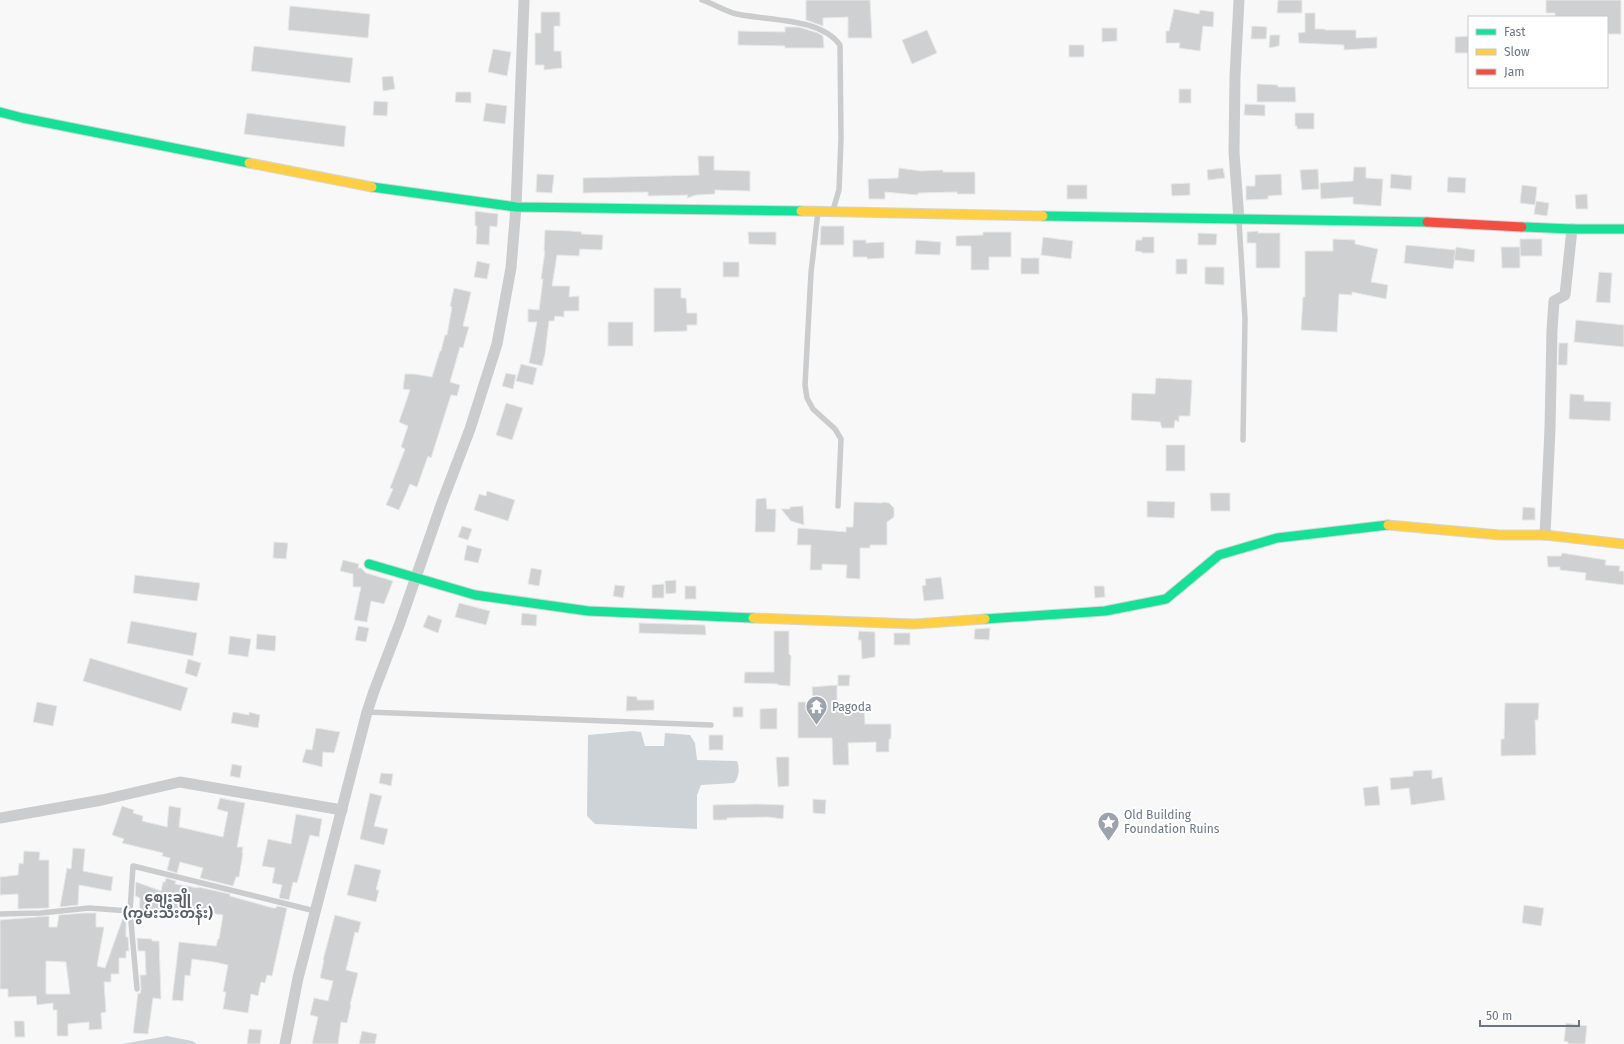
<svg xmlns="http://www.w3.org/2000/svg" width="1624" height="1044" font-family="'Fira Sans','Noto Sans Myanmar',sans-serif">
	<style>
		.water { fill: #ced3d7 }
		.building { fill: #cfd0d2; stroke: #e8e8e7; fill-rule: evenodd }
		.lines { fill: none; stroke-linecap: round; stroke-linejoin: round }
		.fast-casing { stroke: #d5d6d6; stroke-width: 11 }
		.slow-casing { stroke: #d5d6d6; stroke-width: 11 }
		.jam-casing { stroke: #d5d6d6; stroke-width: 11 }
		.lane { stroke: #cbccce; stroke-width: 5.5 }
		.street { stroke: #cbccce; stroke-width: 11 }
		.fast { stroke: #16e098; stroke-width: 9 }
		.slow { stroke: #ffcf43; stroke-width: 9 }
		.jam { stroke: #f24e42; stroke-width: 9 }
		.labels { text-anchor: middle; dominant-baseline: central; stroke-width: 4; stroke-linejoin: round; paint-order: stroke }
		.poi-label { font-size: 12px; fill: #6b7584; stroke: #fff; text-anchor: start }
		.quarter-label { font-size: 14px; font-weight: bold; fill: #585f6a; stroke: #fff }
	</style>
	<rect width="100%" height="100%" fill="#f8f8f8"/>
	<!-- water -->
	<g class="water">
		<path d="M632,731L641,732L645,746H664L665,733L690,735L695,743L697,760L737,761C740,769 739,777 734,783L701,785L697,795V829L595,824L587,816L588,735Z"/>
		<polygon points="167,1036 192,1041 197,1044 122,1044"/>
	</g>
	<!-- building -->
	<g class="building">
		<polygon points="806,0 870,0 872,38 848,38 848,17 823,18 823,26 806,20"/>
		<polygon points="1278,0 1302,0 1302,13 1277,13"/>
		<polygon points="1546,0 1621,0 1621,34 1607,34 1607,17 1555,17 1555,13 1546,13"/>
		<polygon points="290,6 370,14 368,38 288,30"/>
		<polygon points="1174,9 1199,14 1200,10 1214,12 1213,27 1203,26 1200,51 1179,48 1180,43 1166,43 1166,31 1169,31"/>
		<polygon points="541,12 560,12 560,26 554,26 554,51 561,51 562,68 544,70 544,65 535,65 535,33 541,33"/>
		<polygon points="1305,13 1315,13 1315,29 1325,29 1325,30 1356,30 1356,38 1377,37 1377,48 1344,50 1344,45 1299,43 1298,33 1305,32"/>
		<polygon points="1252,26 1267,27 1266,39 1251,39"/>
		<polygon points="785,27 799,27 818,33 823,36 824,48 785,48 785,46 738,45 738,31 785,32"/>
		<polygon points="1102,28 1117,28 1117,41 1102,42"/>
		<polygon points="927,30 937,53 912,64 902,40"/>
		<polygon points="1270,35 1280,35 1279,46 1269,48"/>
		<polygon points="1469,36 1469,53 1455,53 1455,37"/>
		<rect x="1069" y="45" width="15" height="12"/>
		<polygon points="254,46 353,58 350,83 251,71"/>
		<polygon points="493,49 511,52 507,76 488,72"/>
		<polygon points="393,76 395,89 383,91 382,77"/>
		<polygon points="1257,84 1278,85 1278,87 1295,87 1296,102 1257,102"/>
		<rect x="1179" y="89" width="12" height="14"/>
		<polygon points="456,92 471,92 471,103 455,102"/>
		<polygon points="374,101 388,102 387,116 373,115"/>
		<polygon points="486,103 507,106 505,124 483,121"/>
		<polygon points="1245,104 1265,105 1265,116 1244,115"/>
		<polygon points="247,113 346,126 344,147 244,134"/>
		<polygon points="1295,113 1314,113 1314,129 1297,129 1297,126 1295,126"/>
		<polygon points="698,156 714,156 714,170 750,171 750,191 715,190 715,194 696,195 687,198 688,195 648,196 648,192 583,193 583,178 699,175"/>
		<polygon points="1354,167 1366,167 1366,178 1383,179 1381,206 1353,204 1353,197 1321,199 1320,183 1353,181"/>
		<polygon points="899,168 921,171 943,170 943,172 975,172 975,194 957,194 957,192 918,193 918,195 885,192 885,199 869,199 868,179 898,178"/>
		<polygon points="1223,168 1225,178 1208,180 1207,170"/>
		<polygon points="1318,169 1319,189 1302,190 1300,170"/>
		<polygon points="537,174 554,175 552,193 536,192"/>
		<polygon points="1281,174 1282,195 1268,196 1268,199 1246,200 1246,186 1255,186 1255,175"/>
		<polygon points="1391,174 1412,176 1411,190 1390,188"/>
		<polygon points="1448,177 1466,178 1465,193 1447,192"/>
		<polygon points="1190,183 1190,195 1172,196 1171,184"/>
		<rect x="1067" y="185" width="20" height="14"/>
		<polygon points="1522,185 1537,187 1535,205 1520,203"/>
		<polygon points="1587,194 1588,209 1576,209 1575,195"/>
		<polygon points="1536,201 1549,203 1547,216 1534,214"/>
		<polygon points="475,211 498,214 497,227 490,226 489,245 476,244 477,226 475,226"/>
		<polygon points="821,226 844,226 844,245 820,245"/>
		<polygon points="545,230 570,231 582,232 581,234 603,235 602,250 580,249 579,256 557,255 552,286 570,286 569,297 579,296 579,311 564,311 564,317 555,316 554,321 549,321 545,354 542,366 529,363 537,322 528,322 528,309 539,310 543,279 541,279 545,251 544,251"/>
		<polygon points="1258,231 1258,233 1280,233 1280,268 1256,268 1256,243 1247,243 1247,232"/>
		<polygon points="748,232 776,232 776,245 749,244"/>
		<polygon points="983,232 1011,232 1011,257 989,257 989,270 971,270 971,246 956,246 956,236 983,235"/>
		<polygon points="1198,233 1217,234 1216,245 1198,245"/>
		<polygon points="1043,237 1073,241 1071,259 1041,255"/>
		<polygon points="1142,237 1154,237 1154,253 1142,253 1142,252 1135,251 1136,240 1142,240"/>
		<polygon points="1333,239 1355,240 1355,244 1378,249 1371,282 1388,285 1386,299 1352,292 1352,295 1339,294 1337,332 1301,330 1303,297 1305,297 1305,251 1333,251"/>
		<rect x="1520" y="239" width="22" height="17"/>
		<polygon points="853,240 866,240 866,243 884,242 884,258 867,259 867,257 853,257"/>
		<polygon points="916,240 941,242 940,255 915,254"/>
		<polygon points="1406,245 1456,250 1453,269 1404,263"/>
		<polygon points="1456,247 1475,250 1474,262 1454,260"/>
		<polygon points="1501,247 1520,247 1520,268 1502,268"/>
		<rect x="1021" y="258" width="18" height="16"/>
		<rect x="1176" y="259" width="11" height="15"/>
		<polygon points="477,261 490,264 487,279 474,277"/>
		<rect x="723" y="262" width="16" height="15"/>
		<polygon points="1205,267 1224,267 1224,285 1205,284"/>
		<polygon points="1599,272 1612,273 1610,303 1596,302"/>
		<polygon points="454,288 471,292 463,326 469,327 466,337 463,348 460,347 450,382 460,385 457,396 451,395 431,458 428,456 417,487 410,484 399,510 386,505 393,489 390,488 405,449 401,447 408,426 399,422 410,390 403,389 405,374 414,374 432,377 440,351 441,351 445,335 447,335 452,307 450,306"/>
		<polygon points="654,288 681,288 681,298 686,298 687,313 697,313 697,325 687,325 687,331 654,332"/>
		<polygon points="1576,320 1624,325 1624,347 1574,342"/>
		<rect x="608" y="322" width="25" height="24"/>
		<polygon points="1559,343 1568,343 1567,365 1558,365"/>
		<polygon points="521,364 537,368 533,385 516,381"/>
		<polygon points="506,373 516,375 513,389 502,386"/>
		<polygon points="1156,378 1192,380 1190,416 1179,416 1179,422 1175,420 1174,428 1162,428 1160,422 1131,420 1132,393 1155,394"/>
		<polygon points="1570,394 1584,395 1584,401 1611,402 1610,421 1569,419"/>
		<polygon points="506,403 523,408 512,440 496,435"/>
		<rect x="1166" y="445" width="19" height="26"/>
		<polygon points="487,491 515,500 508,521 474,510 479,494 486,496"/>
		<polygon points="1210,493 1230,493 1230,511 1211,511"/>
		<polygon points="766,498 767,509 776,509 775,532 755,532 756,499"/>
		<polygon points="1147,501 1175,502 1174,518 1147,517"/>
		<polygon points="854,502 882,503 883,502 889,503 894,508 894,517 887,522 887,545 870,545 870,548 860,548 860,579 846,578 847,565 822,564 822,570 810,570 811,545 797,545 798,528 846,532 846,527 853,527"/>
		<polygon points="803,506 804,525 791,521 781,509 790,509 790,507"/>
		<polygon points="1523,507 1535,508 1535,520 1522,520"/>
		<polygon points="462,526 472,529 468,540 458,537"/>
		<polygon points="274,542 288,543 286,559 273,558"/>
		<polygon points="467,545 482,549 478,563 464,560"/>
		<polygon points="1562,553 1606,560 1605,565 1620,566 1619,571 1624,571 1624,585 1585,580 1586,573 1560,570 1560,567 1548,567 1547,556 1561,556"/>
		<polygon points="343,560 359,564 358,568 361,568 366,573 393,581 384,604 371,601 367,622 354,620 361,587 353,587 353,574 340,571"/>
		<polygon points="531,568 542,570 539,586 528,584"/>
		<polygon points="135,575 200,583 197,601 133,593"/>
		<polygon points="941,577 944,599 924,601 922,586 926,585 925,579"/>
		<polygon points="676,580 676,593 666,594 665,581"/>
		<polygon points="664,584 664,598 652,598 652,585"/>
		<polygon points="615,585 625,586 623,598 613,596"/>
		<rect x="685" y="586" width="11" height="13"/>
		<polygon points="1094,586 1104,586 1105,597 1095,598"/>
		<polygon points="459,603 490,611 486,625 455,617"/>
		<polygon points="522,613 537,615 536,626 521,625"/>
		<polygon points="428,615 442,620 438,633 423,627"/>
		<polygon points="131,621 197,633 193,656 127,643"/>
		<polygon points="639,623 705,625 706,635 639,633"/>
		<polygon points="358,626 369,628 366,642 355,640"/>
		<polygon points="990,628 989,640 974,639 975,629"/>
		<polygon points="774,631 789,631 789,654 791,656 790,686 778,685 778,684 744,683 745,672 774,672"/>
		<polygon points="859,631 875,632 875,657 862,659 861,640 858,640"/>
		<rect x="894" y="633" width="16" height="12"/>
		<polygon points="257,634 276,636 275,651 256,649"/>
		<polygon points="230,636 251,639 248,657 228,654"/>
		<polygon points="90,658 188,688 181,711 83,681"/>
		<polygon points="188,659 201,663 197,677 185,673"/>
		<polygon points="838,675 850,675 849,686 838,686"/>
		<polygon points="837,685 837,708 864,707 865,724 891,724 891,739 889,739 889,752 876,752 876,742 848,743 849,765 833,765 832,738 798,738 798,702 813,702 812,687"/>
		<polygon points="627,696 637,697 637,700 654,700 654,710 626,711"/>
		<polygon points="37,702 57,706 53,726 33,722"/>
		<polygon points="1505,703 1539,703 1538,720 1535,720 1536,755 1501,756 1501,739 1504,739"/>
		<rect x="733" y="707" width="10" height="10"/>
		<polygon points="777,708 777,729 760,729 760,709"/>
		<polygon points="233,712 249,715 249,712 260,715 258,728 231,723"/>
		<polygon points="316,728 340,732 334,753 323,752 322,767 302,762 306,749 312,750"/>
		<rect x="709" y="735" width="14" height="15"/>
		<polygon points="776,757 789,757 789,786 778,787"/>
		<polygon points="232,764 242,766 240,778 230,776"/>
		<polygon points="1432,770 1432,779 1442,777 1445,800 1411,805 1409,788 1391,790 1390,778 1413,776 1413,771"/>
		<polygon points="381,773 393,774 391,786 379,783"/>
		<polygon points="1378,786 1380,805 1365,806 1363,788"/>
		<polygon points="370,793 382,796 374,826 388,829 384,845 360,839"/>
		<polygon points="220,798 245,803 237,847 243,847 242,853 243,853 239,877 236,877 233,886 200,878 203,868 180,862 177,873 167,870 170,858 162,856 163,853 122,843 124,839 112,835 122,806 134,810 133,813 143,816 142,821 167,827 169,806 181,808 179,827 223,837 228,812 217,809"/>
		<polygon points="813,799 826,800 825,814 813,813"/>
		<polygon points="756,804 784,805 783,819 768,817 727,818 727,820 713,820 713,805"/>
		<polygon points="296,814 322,819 319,837 310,835 297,883 293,882 289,900 279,898 282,885 272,883 275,868 262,866 268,839 291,844"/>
		<polygon points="73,848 85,849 83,871 113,877 111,891 79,885 78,905 60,907 67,868 71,869"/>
		<polygon points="24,851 40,852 39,860 49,860 49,908 18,909 18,894 0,895 0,877 18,875 19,863 23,864"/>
		<polygon points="355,864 381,870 376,890 379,890 376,902 347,895"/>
		<polygon points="166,878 176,881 175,884 198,888 198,887 230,894 230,896 273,908 276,908 277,906 287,908 272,976 267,975 265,983 261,982 258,996 251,994 248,1013 223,1009 226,992 223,992 228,965 214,962 192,959 190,976 185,975 183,1001 172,1000 179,942 216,946 218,939 219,939 223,915 201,912 199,918 160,912 160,917 139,915 140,898 135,896 136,882 161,891 163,882 165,882"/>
		<polygon points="1524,905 1544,908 1541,926 1522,923"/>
		<path d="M85,913H96V927H104L97,966L105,968L124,915H126V937H128L129,951H126V958H119V974H111V982H104L106,1012L101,1013L102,1029L89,1030V1022L68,1024V1036H57V1010H53V1003L37,1005L36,996L8,997V989H0V920L49,916V927H57L59,915ZM46,961L66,962L70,994H46Z"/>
		<polygon points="335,915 361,922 358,933 355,932 346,970 358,973 350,1005 351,1005 347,1023 341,1022 338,1044 312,1044 318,1017 310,1015 314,998 328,1001 333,981 320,978 324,960 323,960"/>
		<polygon points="137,938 152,939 152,941 159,941 161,999 153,998 148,1034 133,1033 138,993 140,994 141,989 140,975 146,975 145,951 138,951"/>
		<polygon points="14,1021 24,1021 25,1037 15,1037"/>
		<polygon points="1566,1023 1587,1026 1585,1044 1568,1044 1568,1042 1564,1041"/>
		<polygon points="249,1029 262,1030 260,1044 247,1044"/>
		<polygon points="362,1031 377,1034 375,1044 359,1044"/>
	</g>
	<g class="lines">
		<defs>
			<g id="fast">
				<polyline points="0,112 23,118 249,163"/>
				<polyline points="372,187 516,207 801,211"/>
				<polyline points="1043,216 1427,222"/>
				<polyline points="1522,227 1572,229 1624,229"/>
				<polyline points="369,564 475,595 588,611 753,618"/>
				<polyline points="985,619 1105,611 1166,599 1219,555 1277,538 1388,525"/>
			</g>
			<g id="slow">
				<polyline points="249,163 372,187"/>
				<polyline points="801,211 1043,216"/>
				<polyline points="1388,525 1500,535 1545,535 1624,544"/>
				<polyline points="753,618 914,624 985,619"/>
			</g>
			<polyline id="jam" points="1427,222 1522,227"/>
		</defs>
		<!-- fast casing -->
		<use href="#fast" class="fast-casing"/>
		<!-- slow casing -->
		<use href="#slow" class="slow-casing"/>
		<!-- jam casing -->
		<use href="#jam" class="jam-casing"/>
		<!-- lane -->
		<g class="lane">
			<path d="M702,0C714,4 725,11 737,14C768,21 820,17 840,45L841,139L839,190L833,210"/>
			<polyline points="818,211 811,273 805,385 807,398 813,409 835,429 841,439 838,506"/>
			<polyline points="1239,221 1245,319 1243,440"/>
			<polyline points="367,712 711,725"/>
			<polyline points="0,914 41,913 89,908 130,911"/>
			<polyline points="137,989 130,911 133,866 315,911"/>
		</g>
		<!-- street -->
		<g class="street">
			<polyline points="1239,220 1234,152 1235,76 1239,0"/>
			<polyline points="1545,535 1550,429 1552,330 1554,301 1565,295 1572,229"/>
			<polyline points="0,818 102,800 180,782 342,810"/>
			<polyline points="285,1044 298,978 367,712 374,691 400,623 441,505 470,429 497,344 511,268 516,207 524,0"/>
		</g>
		<!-- fast -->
		<use href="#fast" class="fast"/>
		<!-- slow -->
		<use href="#slow" class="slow"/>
		<!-- jam -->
		<use href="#jam" class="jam"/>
	</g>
	<!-- icons -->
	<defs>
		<symbol id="temple-pin" viewBox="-11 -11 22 30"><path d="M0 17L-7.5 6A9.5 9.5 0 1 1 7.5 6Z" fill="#9ca3ad" stroke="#fff"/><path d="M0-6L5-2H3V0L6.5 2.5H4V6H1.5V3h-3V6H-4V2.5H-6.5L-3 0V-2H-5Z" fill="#fff"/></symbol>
		<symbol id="sight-pin" viewBox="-11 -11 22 30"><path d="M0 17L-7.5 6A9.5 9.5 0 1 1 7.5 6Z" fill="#9ca3ad" stroke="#fff"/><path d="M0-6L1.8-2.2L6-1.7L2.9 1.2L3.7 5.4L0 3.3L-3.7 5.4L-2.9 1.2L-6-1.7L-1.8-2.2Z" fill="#fff"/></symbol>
	</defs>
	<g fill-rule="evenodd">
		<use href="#temple-pin" x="804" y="694" width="25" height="34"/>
		<use href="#sight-pin" x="1096" y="810" width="25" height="34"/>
	</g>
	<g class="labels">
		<!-- poi labels -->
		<g class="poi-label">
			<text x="832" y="707">Pagoda</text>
			<text x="1124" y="815">Old Building<tspan x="1124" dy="14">Foundation Ruins</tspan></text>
		</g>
		<!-- quarter labels -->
		<g class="quarter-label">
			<text x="168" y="897">စျေးချို<tspan x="168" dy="16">(ကွမ်းသီးတန်း)</tspan></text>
		</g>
	</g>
	<!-- legend -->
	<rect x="1468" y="16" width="140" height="72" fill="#ffffff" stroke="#c4c8ce"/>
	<rect x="1476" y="29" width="20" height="6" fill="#16e098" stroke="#c4c8ce"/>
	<text x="1504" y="36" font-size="12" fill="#6b7584">Fast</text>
	<rect x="1476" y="49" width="20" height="6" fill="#ffcf43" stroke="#c4c8ce"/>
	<text x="1504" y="56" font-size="12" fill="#6b7584">Slow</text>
	<rect x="1476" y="69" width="20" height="6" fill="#f24e42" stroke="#c4c8ce"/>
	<text x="1504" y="76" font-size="12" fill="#6b7584">Jam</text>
	<!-- scale -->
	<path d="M1480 1020v6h99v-6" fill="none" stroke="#6b7584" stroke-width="2"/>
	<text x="1486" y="1020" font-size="12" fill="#6b7584" stroke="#ffffff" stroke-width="3" paint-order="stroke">50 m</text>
</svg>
